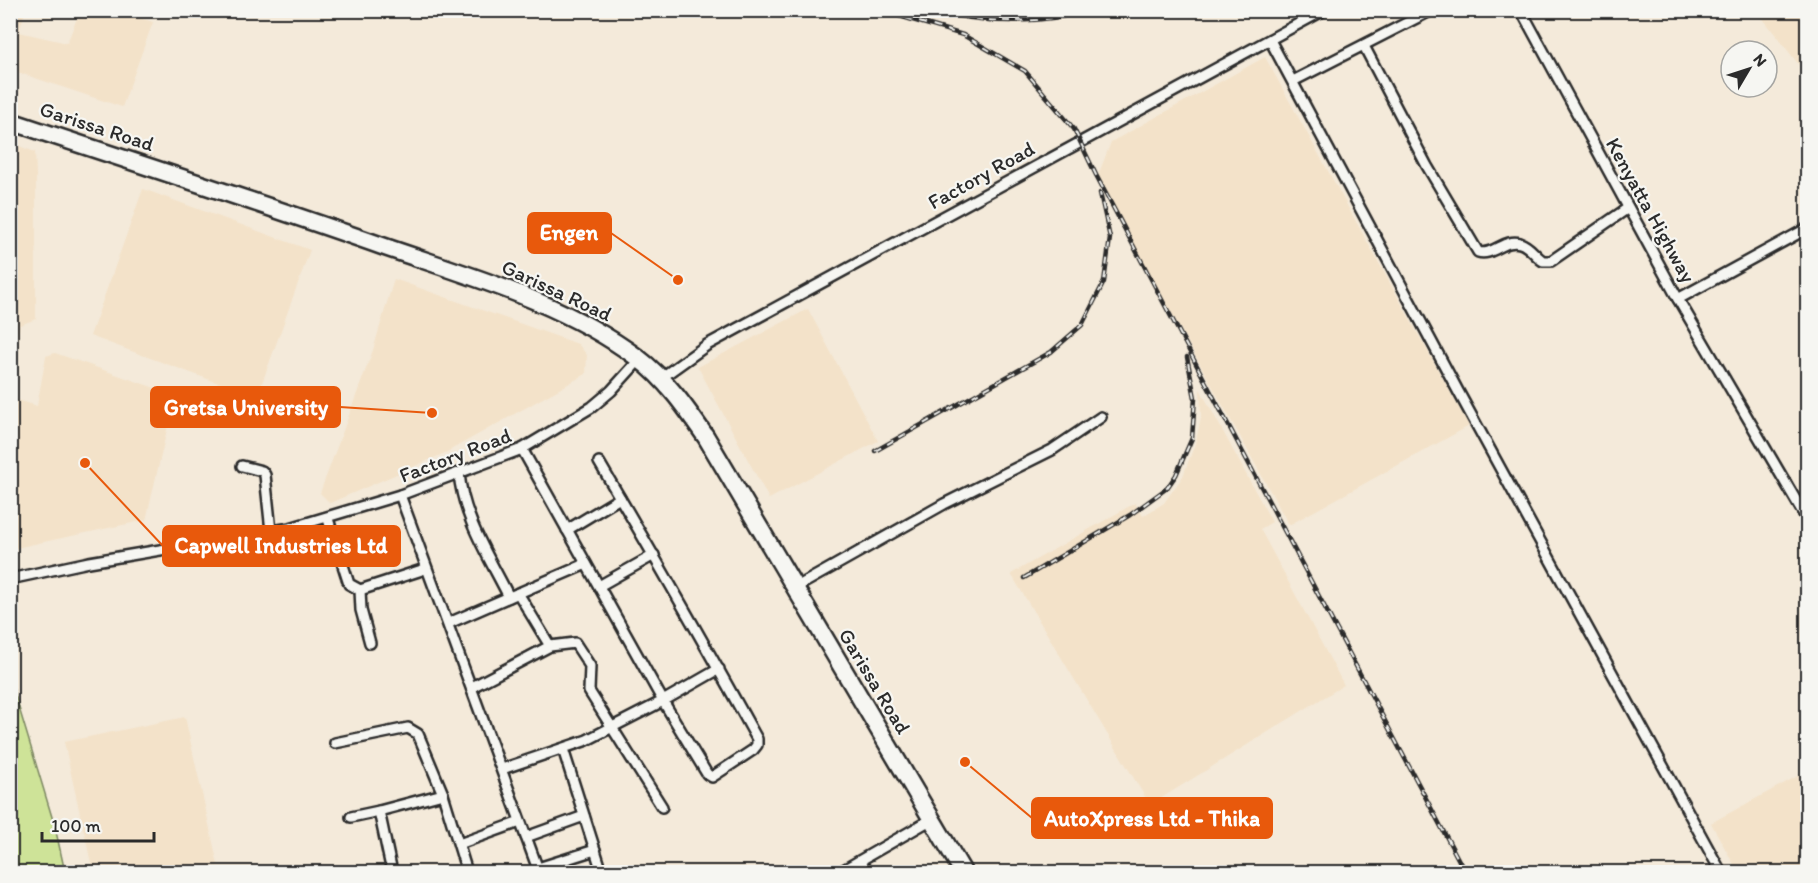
<svg xmlns="http://www.w3.org/2000/svg" width="1818" height="883" font-family="Itim,sans-serif">
	<style>
		.built { fill: #f3e2c9 }
		.green { fill: #cee398; stroke: #7c8762; stroke-width: 1.5 }
		.lines { fill: none; stroke-linecap: round; stroke-linejoin: round }
		.street-casing { stroke: #2b2b2b; stroke-width: 14 }
		.highway-casing { stroke: #2b2b2b; stroke-width: 21 }
		.street { stroke: #f6f6f2; stroke-width: 9 }
		.highway { stroke: #f6f6f2; stroke-width: 16 }
		.rail-casing { stroke: #2b2b2b; stroke-width: 4.5 }
		.rail { stroke: #f6f6f2; stroke-width: 2; stroke-dasharray: 7; stroke-linecap: butt }
		.labels { text-anchor: middle; dominant-baseline: central; stroke-width: 4.5; stroke-linejoin: round; paint-order: stroke }
		.street-label { font-size: 21px; fill: #2b2b2b; stroke: #f6f6f2 }
		.leader { fill: none; stroke: #e8590c; stroke-width: 2 }
		.callout-dot { fill: #e8590c; stroke: #f6f6f2; stroke-width: 2 }
		.callout { fill: #e8590c; stroke: #e8590c; stroke-width: 2 }
		.callout-label { font-size: 22px; text-anchor: middle; font-weight: bold; fill: #fff }
	</style>
	<rect width="100%" height="100%" fill="#f4eada"/>
	<filter id="ink" filterUnits="userSpaceOnUse"><feTurbulence type="fractalNoise" baseFrequency=".0167" numOctaves="2"/><feDisplacementMap in="SourceGraphic" scale="12" xChannelSelector="R" yChannelSelector="G"/><feConvolveMatrix kernelMatrix="1 2 1 2 8 2 1 2 1" color-interpolation-filters="sRGB"/></filter>
	<g filter="url(#ink)">
		<!-- built -->
		<g class="built">
			<polygon points="11,10 25,11 19,32 67,43 80,11 118,11 153,22 122,107 11,70"/>
			<polygon points="1757,11 1807,11 1807,75"/>
			<polygon points="1265,57 1469,426 1289,525 1097,178 1111,142"/>
			<polygon points="11,143 35,152 36,175 36,319 20,325 15,354 10,353"/>
			<polygon points="143,189 310,250 257,397 90,336"/>
			<polygon points="394,279 578,344 587,355 586,374 445,453 330,503 320,493 373,350"/>
			<polygon points="808,309 878,441 769,499 698,367"/>
			<polygon points="55,353 175,395 146,520 11,549 11,398 37,406 46,356"/>
			<polygon points="1200,389 1272,522 1260,529 1344,685 1150,805 1011,574 1135,503 1143,516 1164,503 1183,476 1196,441 1201,418"/>
			<polygon points="185,717 218,865 184,872 93,872 64,742"/>
			<polygon points="1807,771 1807,872 1738,872 1711,823"/>
		</g>
		<!-- green -->
		<polygon class="green" points="10,678 55,827 65,872 11,872"/>
		<g class="lines">
			<defs>
				<g id="street">
					<polyline points="1521,10 1678,299 1808,228"/>
					<polyline points="1270,40 1458,391 1721,872"/>
					<path d="M1364,46L1427,166L1478,252C1492,257 1505,238 1520,243C1530,246 1535,256 1543,261H1551L1628,208"/>
					<polyline points="1293,81 1432,10"/>
					<polyline points="1678,299 1808,521"/>
					<polyline points="661,378 707,345 1324,10"/>
					<path d="M599,462C653,554 706,646 757,739V745L753,750L712,777L707,774L663,701L719,669"/>
					<polyline points="242,466 262,471 265,475 271,531"/>
					<path d="M459,473C463,518 489,557 509,597"/>
					<polyline points="400,495 539,872"/>
					<polyline points="328,519 349,584 360,590 425,569"/>
					<polyline points="567,530 620,498"/>
					<polyline points="10,579 89,562 290,528 400,495 522,449 592,407 611,391 640,359"/>
					<polyline points="599,586 654,555"/>
					<polyline points="793,589 944,504 1052,450 1101,417"/>
					<polyline points="360,590 361,610 370,643"/>
					<polyline points="518,593 550,646"/>
					<polyline points="449,623 586,564"/>
					<polyline points="472,687 550,646 575,643 590,666 589,691 662,807"/>
					<polyline points="335,743 408,728 418,734 443,794 467,872"/>
					<polyline points="563,749 602,872"/>
					<polyline points="502,769 587,740 663,701 522,449"/>
					<polyline points="351,817 379,811"/>
					<polyline points="526,837 584,816"/>
					<polyline points="459,844 520,822"/>
					<polyline points="860,861 867,872"/>
					<polyline points="538,868 595,850"/>
					<polyline points="392,872 379,811 443,794"/>
					<polyline points="840,872 932,819"/>
				</g>
				<path id="highway" d="M10,121C136,163 261,203 385,247C472,277 563,302 638,358C666,379 686,408 706,437L963,872"/>
			</defs>
			<!-- street casing -->
			<use href="#street" class="street-casing"/>
			<!-- highway casing -->
			<use href="#highway" class="highway-casing"/>
			<!-- street -->
			<use href="#street" class="street"/>
			<!-- highway -->
			<use href="#highway" class="highway"/>
			<defs>
				<g id="rail">
					<polyline points="879,10 963,35 1025,71 1074,129 1096,175 1465,872"/>
					<path d="M934,10C985,25 1040,24 1091,10"/>
					<polyline points="875,451 1051,352 1082,325 1104,282 1110,238 1100,193"/>
					<polyline points="1024,578 1130,515 1167,488 1176,475 1192,438 1195,398 1187,357"/>
				</g>
			</defs>
			<!-- rail casing -->
			<use href="#rail" class="rail-casing"/>
			<!-- rail -->
			<use href="#rail" class="rail"/>
		</g>
	</g>
	<g class="labels">
		<!-- street labels -->
		<g class="street-label">
			<text transform="translate(97 126) rotate(18)">Garissa Road</text>
			<text transform="translate(981 175) rotate(-29)">Factory Road</text>
			<text transform="translate(1651 210) rotate(61)">Kenyatta Highway</text>
			<text transform="translate(557 290) rotate(25)">Garissa Road</text>
			<text transform="translate(455 455) rotate(-21)">Factory Road</text>
			<text transform="translate(875 681) rotate(59)">Garissa Road</text>
		</g>
	</g>
	<!-- callouts -->
	<path class="leader" d="M678 280L611 233M432 413L340 407M85 463L163 546M965 762L1032 818"/>
	<g class="callout-dot">
		<circle cx="678" cy="280" r="6"/>
		<circle cx="432" cy="413" r="6"/>
		<circle cx="85" cy="463" r="6"/>
		<circle cx="965" cy="762" r="6"/>
	</g>
	<g class="callout">
		<rect x="528" y="213" width="83" height="40" rx="6"/>
		<rect x="151" y="387" width="189" height="40" rx="6"/>
		<rect x="163" y="526" width="237" height="40" rx="6"/>
		<rect x="1032" y="798" width="240" height="40" rx="6"/>
	</g>
	<g class="callout-label">
		<text x="569" y="240">Engen</text>
		<text x="246" y="415">Gretsa University</text>
		<text x="281" y="553">Capwell Industries Ltd</text>
		<text x="1152" y="826">AutoXpress Ltd - Thika</text>
	</g>
	<!-- margin -->
	<rect width="1818" height="883" fill="none" stroke="#f6f6f2" stroke-width="36"/>
	<rect x="18" y="18" width="1782" height="847" fill="none" stroke="#2b2b2b" stroke-width="2" filter="url(#ink)"/>
	<!-- north arrow -->
	<g transform="translate(1749 69) rotate(51)"><circle r="28" fill="#f6f6f2" stroke="#a5a5a2" stroke-width="1.5"/>
	<path d="M0-4.5L10 22L0 15L-10 22Z" fill="#2b2b2b"/>
	<text y="-9" font-size="16" font-weight="bold" text-anchor="middle" fill="#2b2b2b">N</text>
	</g>
	<!-- scale -->
	<path d="M42 832v9h112v-9" fill="none" stroke="#2b2b2b" stroke-width="3"/>
	<text x="51" y="832" font-size="18" fill="#2b2b2b" stroke="#f6f6f2" stroke-width="4.5" paint-order="stroke">100 m</text>
</svg>
